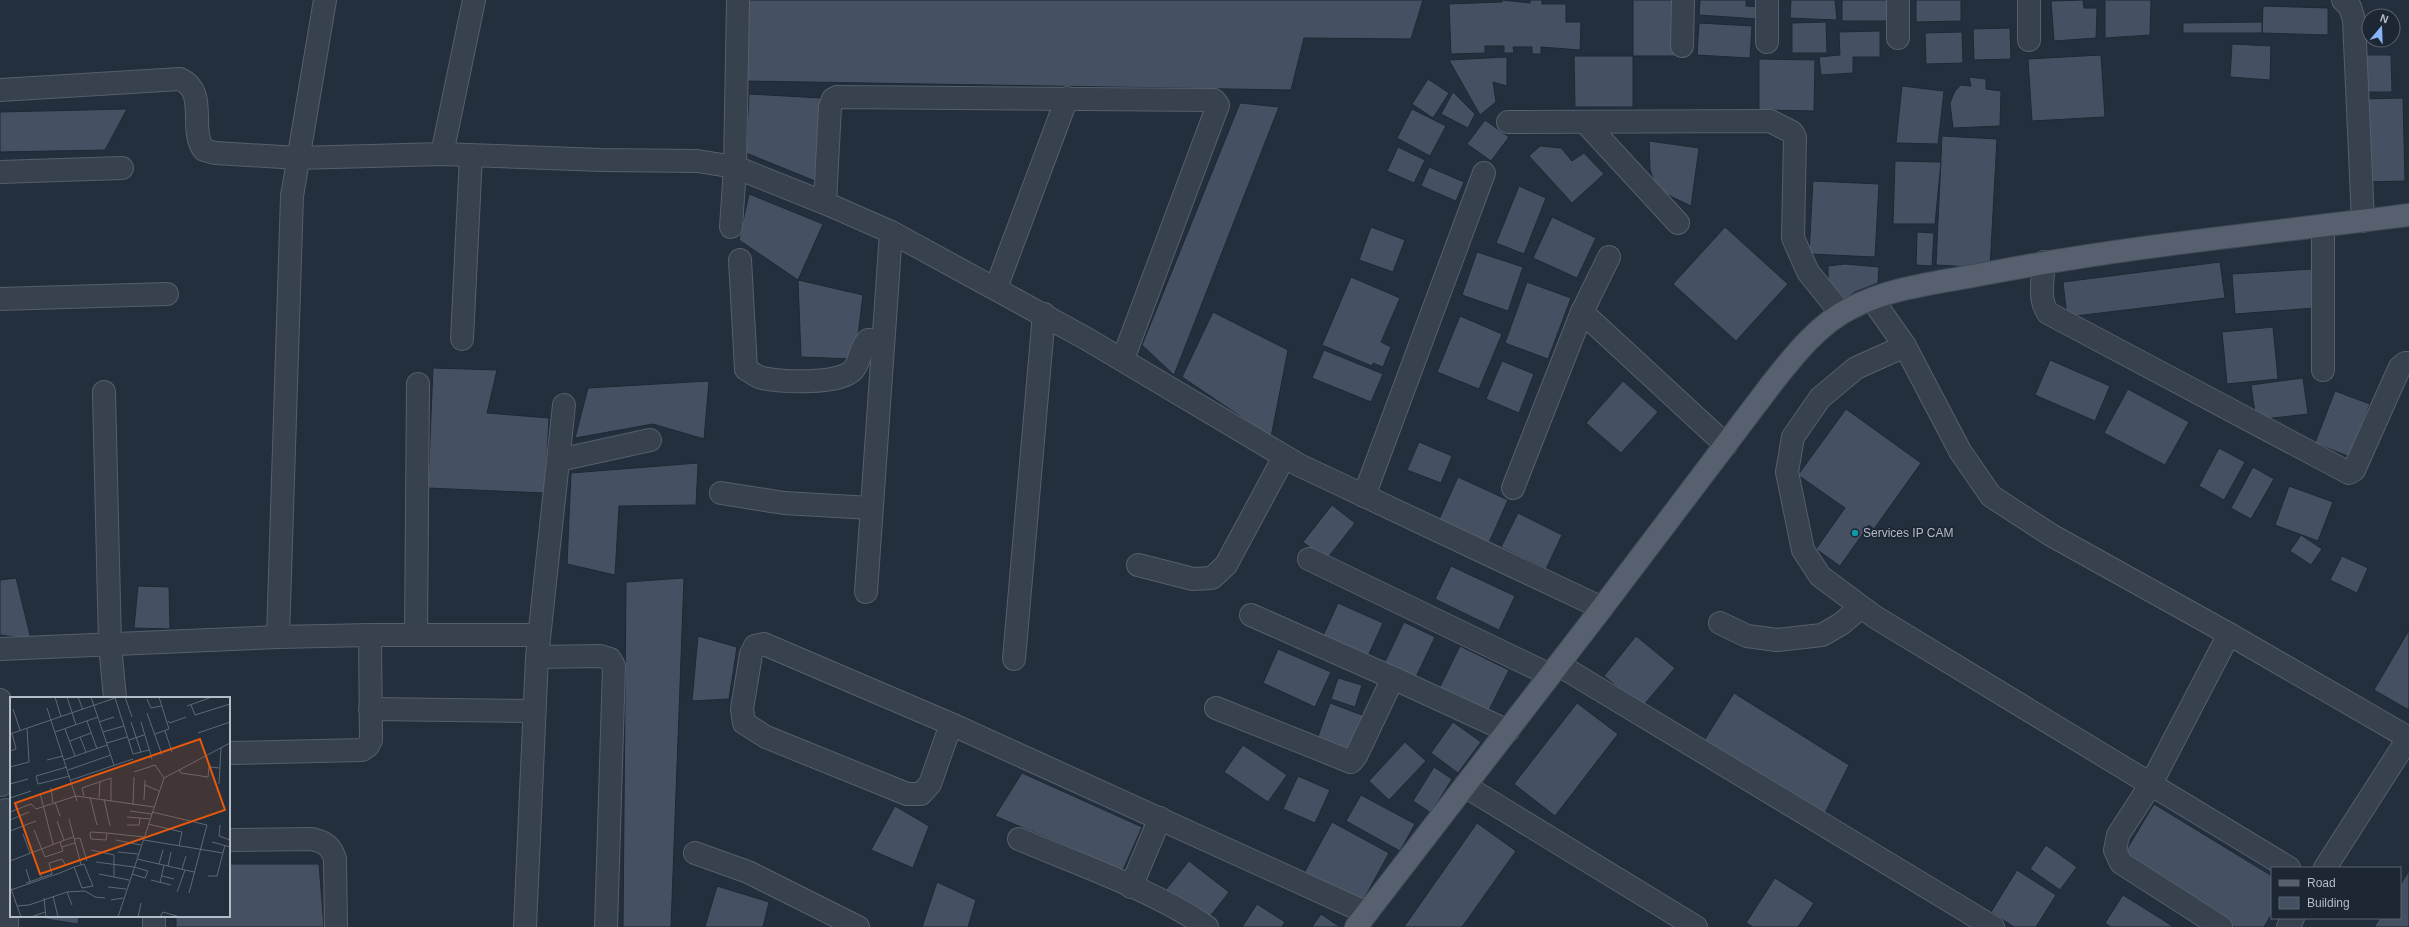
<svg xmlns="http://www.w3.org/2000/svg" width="2409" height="927" font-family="Arial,sans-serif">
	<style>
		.building { fill: #455162; stroke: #1f2835 }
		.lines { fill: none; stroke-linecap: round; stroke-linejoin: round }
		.minor-casing { stroke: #565f6c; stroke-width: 24 }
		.major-casing { stroke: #414a57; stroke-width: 24 }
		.minor { stroke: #38414e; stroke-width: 22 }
		.major { stroke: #56606e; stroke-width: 22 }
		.culture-dot { fill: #0f9aa8; stroke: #1d2633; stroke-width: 1.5 }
		.labels { text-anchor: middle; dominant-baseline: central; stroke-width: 3.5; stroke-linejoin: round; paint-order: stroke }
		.poi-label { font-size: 12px; fill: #b4bcc9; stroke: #1d2633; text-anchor: start }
		.inset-road { fill: none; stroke: #5e6776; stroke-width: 1 }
		.view { fill: #e8590c; fill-opacity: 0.15; stroke: #e8590c; stroke-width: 2 }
		.inset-edge { fill: none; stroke: #b4bcc9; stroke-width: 2 }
	</style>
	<rect width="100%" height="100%" fill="#242f3e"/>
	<!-- building -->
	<g class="building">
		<polygon points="746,0 1423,0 1411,39 1304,38 1291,90 745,81"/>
		<polygon points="1502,0 1530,3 1530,0 1542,0 1542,4 1566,4 1566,22 1581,22 1580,50 1541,47 1541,54 1532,54 1532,47 1513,47 1514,53 1504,53 1504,46 1485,46 1485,53 1451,54 1449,4 1502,2"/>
		<polygon points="1633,0 1678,0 1677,56 1633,56"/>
		<polygon points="1700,0 1746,0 1746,6 1759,7 1759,19 1699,15"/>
		<polygon points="1791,0 1835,0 1837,20 1790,18"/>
		<rect x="1842" y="0" width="45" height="21"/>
		<polygon points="1916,0 1961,0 1961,21 1916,22"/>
		<polygon points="2083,0 2084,8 2097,8 2096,38 2054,41 2051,1"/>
		<polygon points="2105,0 2151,0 2150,35 2105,38"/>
		<polygon points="2263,6 2328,8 2328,35 2262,33"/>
		<polygon points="1826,22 1827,53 1792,53 1792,23"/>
		<polygon points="2262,22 2262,33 2183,33 2183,23"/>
		<polygon points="1699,23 1752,26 1750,58 1697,55"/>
		<polygon points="2010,28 2011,59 1974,60 1973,29"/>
		<polygon points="1880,31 1880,57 1853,57 1853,73 1821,75 1819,57 1840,55 1839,32"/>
		<polygon points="1962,32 1963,63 1926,64 1925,33"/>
		<polygon points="2232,44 2271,46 2270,80 2230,77"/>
		<polygon points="2101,55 2105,117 2032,121 2028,59"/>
		<polygon points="2365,55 2391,55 2392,92 2366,92"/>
		<polygon points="1574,56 1633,56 1633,107 1575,107"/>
		<polygon points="1507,57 1507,86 1493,82 1496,102 1480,115 1449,60"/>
		<polygon points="1759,59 1815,60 1814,111 1759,110"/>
		<polygon points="1969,77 1986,79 1986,89 2001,91 2000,126 1953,128 1950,103 1955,91 1961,85 1971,86"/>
		<polygon points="1428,79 1449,93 1433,118 1412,104"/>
		<polygon points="1902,86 1944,91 1938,144 1896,143"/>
		<polygon points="1453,92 1475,114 1468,128 1441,114"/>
		<polygon points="749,94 821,98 815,181 746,153"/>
		<polygon points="2403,98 2405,181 2366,182 2364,99"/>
		<polygon points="1240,103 1279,107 1174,375 1142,345"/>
		<polygon points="127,109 105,150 0,152 0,112"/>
		<polygon points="1412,109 1446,126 1430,156 1397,138"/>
		<polygon points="1485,120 1509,137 1491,161 1467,144"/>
		<polygon points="1942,136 1997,139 1990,268 1936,265"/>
		<polygon points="1649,141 1699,148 1691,206 1664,193 1654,183 1650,169"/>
		<polygon points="1540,146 1561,148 1572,161 1584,153 1604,174 1572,203 1529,156"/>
		<polygon points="1398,147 1425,160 1414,183 1387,171"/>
		<polygon points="1895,161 1941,162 1935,224 1893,224"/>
		<polygon points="1429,167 1464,182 1456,201 1421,186"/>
		<polygon points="1813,181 1879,184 1875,257 1809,254"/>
		<polygon points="1519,186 1546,198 1524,254 1496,243"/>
		<polygon points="749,194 823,224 798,280 739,240"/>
		<polygon points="1552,217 1596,238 1577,278 1533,258"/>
		<polygon points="1371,227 1405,240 1393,272 1359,260"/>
		<polygon points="1725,227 1788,284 1736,341 1673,284"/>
		<polygon points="1917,232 1934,233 1932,266 1916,265"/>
		<polygon points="1477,252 1523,267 1508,311 1462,295"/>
		<polygon points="2220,262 2225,298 2067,317 2063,282"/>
		<polygon points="1845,264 1879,267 1878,283 1855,292 1841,302 1828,283 1828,266"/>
		<polygon points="2312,269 2315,308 2235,314 2232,274"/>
		<polygon points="1351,277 1400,298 1381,342 1391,347 1383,367 1373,363 1372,366 1322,345"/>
		<polygon points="798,280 863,295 855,359 801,357"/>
		<polygon points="1527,282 1571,298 1548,359 1505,343"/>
		<polygon points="1213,312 1288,350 1271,437 1182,377"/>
		<polygon points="1460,316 1502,334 1479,389 1437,372"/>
		<polygon points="2273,327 2278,379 2227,384 2222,332"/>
		<polygon points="1324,350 1383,374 1371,402 1312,378"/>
		<polygon points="2050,360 2110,386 2095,421 2035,395"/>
		<polygon points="1502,361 1534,374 1519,413 1486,399"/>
		<polygon points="433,368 497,370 487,413 549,418 545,493 428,488"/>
		<polygon points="2303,378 2308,414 2256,420 2251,385"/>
		<polygon points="709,381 704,439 653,424 575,438 588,388"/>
		<polygon points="1623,381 1658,412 1621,453 1586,423"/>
		<polygon points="2128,389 2189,422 2165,465 2104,433"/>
		<polygon points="2335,391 2370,404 2350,457 2315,443"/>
		<polygon points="1846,409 1921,463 1874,529 1869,525 1840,566 1816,549 1845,508 1798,475"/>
		<polygon points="1419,442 1452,456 1441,483 1407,470"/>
		<polygon points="2219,448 2245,462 2224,500 2199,486"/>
		<polygon points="698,463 696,505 619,506 615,575 567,564 571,473"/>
		<polygon points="2253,467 2274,479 2251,519 2231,508"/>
		<polygon points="1458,477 1508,500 1487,547 1437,524"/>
		<polygon points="2289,486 2333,502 2318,541 2275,525"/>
		<polygon points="1332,505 1355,523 1326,560 1303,542"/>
		<polygon points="1518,513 1562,535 1546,569 1501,547"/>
		<polygon points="2301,535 2322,549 2311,565 2290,551"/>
		<polygon points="2342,556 2368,568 2357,593 2330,580"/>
		<polygon points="1451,566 1515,596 1499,630 1435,599"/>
		<polygon points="16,578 31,639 0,635 0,580"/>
		<polygon points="684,578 671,927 623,927 626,582"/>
		<polygon points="138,586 169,587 170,629 134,628"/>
		<polygon points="1338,603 1383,623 1368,656 1323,636"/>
		<polygon points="1404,622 1435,637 1415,679 1384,664"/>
		<polygon points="2409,630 2409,710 2374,690"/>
		<polygon points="698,636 737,647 729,699 692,701"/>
		<polygon points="1636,636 1675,668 1642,707 1604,676"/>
		<polygon points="1460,646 1509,670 1485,718 1437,693"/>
		<polygon points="1278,649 1331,672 1315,707 1263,683"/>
		<polygon points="1338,678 1362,685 1355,707 1331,699"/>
		<polygon points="1734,693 1849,765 1822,819 1700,747"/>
		<polygon points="1330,703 1367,717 1353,756 1316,742"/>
		<polygon points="1577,703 1618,734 1555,816 1514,784"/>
		<polygon points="1453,722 1481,742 1458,773 1431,753"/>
		<polygon points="1405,742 1426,761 1389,800 1369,781"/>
		<polygon points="1243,745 1287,775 1268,802 1224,772"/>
		<polygon points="1434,767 1452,779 1431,813 1413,801"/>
		<polygon points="1022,773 1142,827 1123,870 995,816"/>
		<polygon points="1298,776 1330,790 1315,823 1283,809"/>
		<polygon points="1361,795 1415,824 1400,851 1346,821"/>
		<polygon points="2154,804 2272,876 2272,913 2264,927 2234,927 2121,859"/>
		<polygon points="895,806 929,826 913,868 871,850"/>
		<polygon points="1332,822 1389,853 1360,906 1303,875"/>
		<polygon points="1477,823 1516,851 1462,927 1404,927"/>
		<polygon points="2046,845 2077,867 2060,890 2030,869"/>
		<polygon points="1189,861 1229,892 1205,923 1164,892"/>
		<polygon points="229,864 319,864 324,927 176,927 176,916 229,916"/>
		<polygon points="2017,870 2056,895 2036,927 2014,927 1991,912"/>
		<polygon points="2409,871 2409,927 2374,927 2380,918 2400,918 2400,885"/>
		<polygon points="1775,878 1814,903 1798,927 1753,927 1746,923"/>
		<polygon points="937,882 976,900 968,927 922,927"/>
		<polygon points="717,886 769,902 763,927 705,927"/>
		<polygon points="2123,895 2174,927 2111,927 2105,923"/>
		<polygon points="1257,904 1285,922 1282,927 1242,927"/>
		<polygon points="1321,914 1340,927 1312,927"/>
		<polygon points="26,916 79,916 78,924"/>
	</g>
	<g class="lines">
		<defs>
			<g id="minor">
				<polyline points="2343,0 2350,7 2354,20 2363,221"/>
				<polyline points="1898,38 1898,0"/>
				<polyline points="2029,40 2029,0"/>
				<polyline points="1767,42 1767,0"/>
				<polyline points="1682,46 1683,0"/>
				<path d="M0,90L180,79C209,92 188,129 204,150L215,153L298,158L442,154L601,160L697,161L735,167L825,203L891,232L1087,339L1299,465L1602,608"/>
				<polyline points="1508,122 1770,121 1792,132 1795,137 1793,238 1808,272 1841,313"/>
				<polyline points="1585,122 1678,223"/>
				<polyline points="442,154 474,0"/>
				<polyline points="0,172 122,168"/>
				<polyline points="825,203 830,107 833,99 837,97 1214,100 1218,105 1123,359"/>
				<polyline points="2323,226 2323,370"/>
				<polyline points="731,227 735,167 738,0"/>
				<path d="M740,260L746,369C751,372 757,377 762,378C781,382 839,385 853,370C861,361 859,349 868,340L883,341"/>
				<path d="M2044,262C2043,279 2038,299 2048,313L2349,473L2354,470L2400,367L2405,363H2409"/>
				<polyline points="996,288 1067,98"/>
				<polyline points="0,299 167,294"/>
				<polyline points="1872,299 1905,346 1960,451 1991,496 2051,535 2229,634 2409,738"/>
				<polyline points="1582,312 1726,445"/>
				<polyline points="462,339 471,156"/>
				<polyline points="1905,346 1856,368 1820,398 1793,437 1787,472 1803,550 1820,576 1875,617 2289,868"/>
				<polyline points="104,392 110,645 115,698"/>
				<polyline points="559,460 650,440"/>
				<polyline points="1513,488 1582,312 1609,257"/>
				<polyline points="721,493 784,503 871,508"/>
				<polyline points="1364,496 1484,173"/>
				<polyline points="1309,559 1550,675"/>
				<polyline points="1138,565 1193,579 1212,578 1226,565 1284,457"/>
				<polyline points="866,592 891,232"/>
				<polyline points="1251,615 1393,678"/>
				<polyline points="1720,623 1747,636 1777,640 1822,635 1841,624 1861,607"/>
				<polyline points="416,635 418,384"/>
				<polyline points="278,637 292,196 325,0"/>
				<polyline points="0,649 278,637 370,635 539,635"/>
				<polyline points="537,657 600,656 610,659 614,666 606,927"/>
				<polyline points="1014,659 1044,314"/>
				<polyline points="1559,665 1993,927"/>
				<polyline points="0,700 1,785"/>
				<polyline points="1216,708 1351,762 1356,756 1393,678 1508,731"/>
				<polyline points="370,709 534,711"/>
				<polyline points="951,724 930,784 921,794 907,794 766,737 744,723 742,709 751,654 755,646 764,644 951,724 1367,913"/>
				<polyline points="229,753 362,750 368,746 371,740 370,635"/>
				<polyline points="1465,786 1696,927"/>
				<polyline points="6,810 7,927"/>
				<path d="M1019,839C1080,865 1153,890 1207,927"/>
				<path d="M229,840L312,839C325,842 331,846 335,859L336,927"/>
				<polyline points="695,853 748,872 858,927"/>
				<polyline points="2325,868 2409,737"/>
				<polyline points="1131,887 1160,818"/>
				<polyline points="154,916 154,927"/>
				<polyline points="525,927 537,657 564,405"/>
				<polyline points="2221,927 2121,863 2115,850 2118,835 2151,784 2229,634"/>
				<polyline points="2288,927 2293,918"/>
			</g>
			<path id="major" d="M1356,927L1602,608L1773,382C1796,353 1819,324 1851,308C1894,286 1943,282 1989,273C2128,246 2269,233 2409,215"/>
		</defs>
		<!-- minor casing -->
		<use href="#minor" class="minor-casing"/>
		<!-- major casing -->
		<use href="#major" class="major-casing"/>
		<!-- minor -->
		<use href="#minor" class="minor"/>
		<!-- major -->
		<use href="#major" class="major"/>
	</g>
	<!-- markers -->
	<circle class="culture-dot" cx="1855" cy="533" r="4"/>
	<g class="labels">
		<!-- poi labels -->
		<g class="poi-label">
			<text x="1863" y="533">Services IP CAM</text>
		</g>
	</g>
	<!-- overview -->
	<g transform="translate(10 697)">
		<rect width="220" height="220" fill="#242f3e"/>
		<path class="inset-road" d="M45,0L51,20M57,0L66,28M68,0L73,13M81,0L104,68M115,0L122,20M105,1L123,57L139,53M137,2L141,11L151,9M181,8L185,18L220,7M177,9L202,0M37,11L67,104M3,12L10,33M137,16L152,58M77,24L87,52M158,24L160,26L176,20M89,25L104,20M121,25L131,55M131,25L142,62M55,32L65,59M155,34L162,55M45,35L88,20M93,35L114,29M188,36L220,25M0,37L108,0M145,37L159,32L149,0M70,40L76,55M119,43L134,38M60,44L81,36M97,46L117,40M0,54L6,52L2,36M37,63L53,59M54,63L97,48M0,70L19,65L17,31M57,70L26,79L28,87L60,79M169,72L171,76L198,80L199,70L210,71M58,73L101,58M124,75L145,68L154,81M61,83L123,62M0,87L18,82M209,87L211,51M135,88L149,94M41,91L43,106M30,96L43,147M74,99L72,91L101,81V104M80,100L87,128M0,101L21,94M89,101L90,85M94,102L100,129M134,103L135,83M45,105L50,119M123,108L124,80M120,114L142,117M0,115L21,107L26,112L66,99L144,110M142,115L197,128L179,196M117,120L130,121M59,122L71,168M0,123L19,115M47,124L54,143M138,127L172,135L169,149M117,128H129L130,121L140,122M210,128L209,139L220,143M24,133L35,160L53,154L50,145M0,134L26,124M97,136L96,143L81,142L80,136L81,135L97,136L134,140M13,137L20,156M64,142L70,141L77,164M106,143L131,148M134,143L213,156M202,145L220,150M52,150L65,146M81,153L104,158V180M108,155L128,157M127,162L184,175M0,164L63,140M86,165L124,170L138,174L135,181L122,177M149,167L153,153M27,168L32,181M158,169L161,155M16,172L20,185M172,172L176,159M89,177L119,183M152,179L164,182M198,179H207L215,148M141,183L161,188M16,186L42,177L39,166L52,162L56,169M150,186L154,168M0,189L11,220M98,190L116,192M1,193L38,180L50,176L64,170L74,167L83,189L72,191L64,170M57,195L62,208M167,195L175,173M43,199L48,220M34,201L36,220M101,203L113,201M7,209L19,208L57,195L75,194L85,200L95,201M21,220L35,215M108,220L154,81L220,46M128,220L131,206M150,220L153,215L170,220"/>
		<path class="view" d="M190,42L215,113L30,177L5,106Z"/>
		<rect width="220" height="220" class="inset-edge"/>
	</g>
	<!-- legend -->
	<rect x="2271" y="867" width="130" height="52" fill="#1d2633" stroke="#59626f"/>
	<rect x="2279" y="880" width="20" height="6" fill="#56606e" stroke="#59626f"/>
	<text x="2307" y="887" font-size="12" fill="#b4bcc9">Road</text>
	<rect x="2279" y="897" width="20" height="12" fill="#455162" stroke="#59626f"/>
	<text x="2307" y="907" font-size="12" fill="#b4bcc9">Building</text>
	<!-- north arrow -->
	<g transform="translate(2381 28) rotate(19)"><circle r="19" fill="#1d2633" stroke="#59626f"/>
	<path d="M0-3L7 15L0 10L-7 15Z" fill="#8ab4f8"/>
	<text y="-6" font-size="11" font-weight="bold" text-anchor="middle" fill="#b4bcc9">N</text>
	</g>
</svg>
